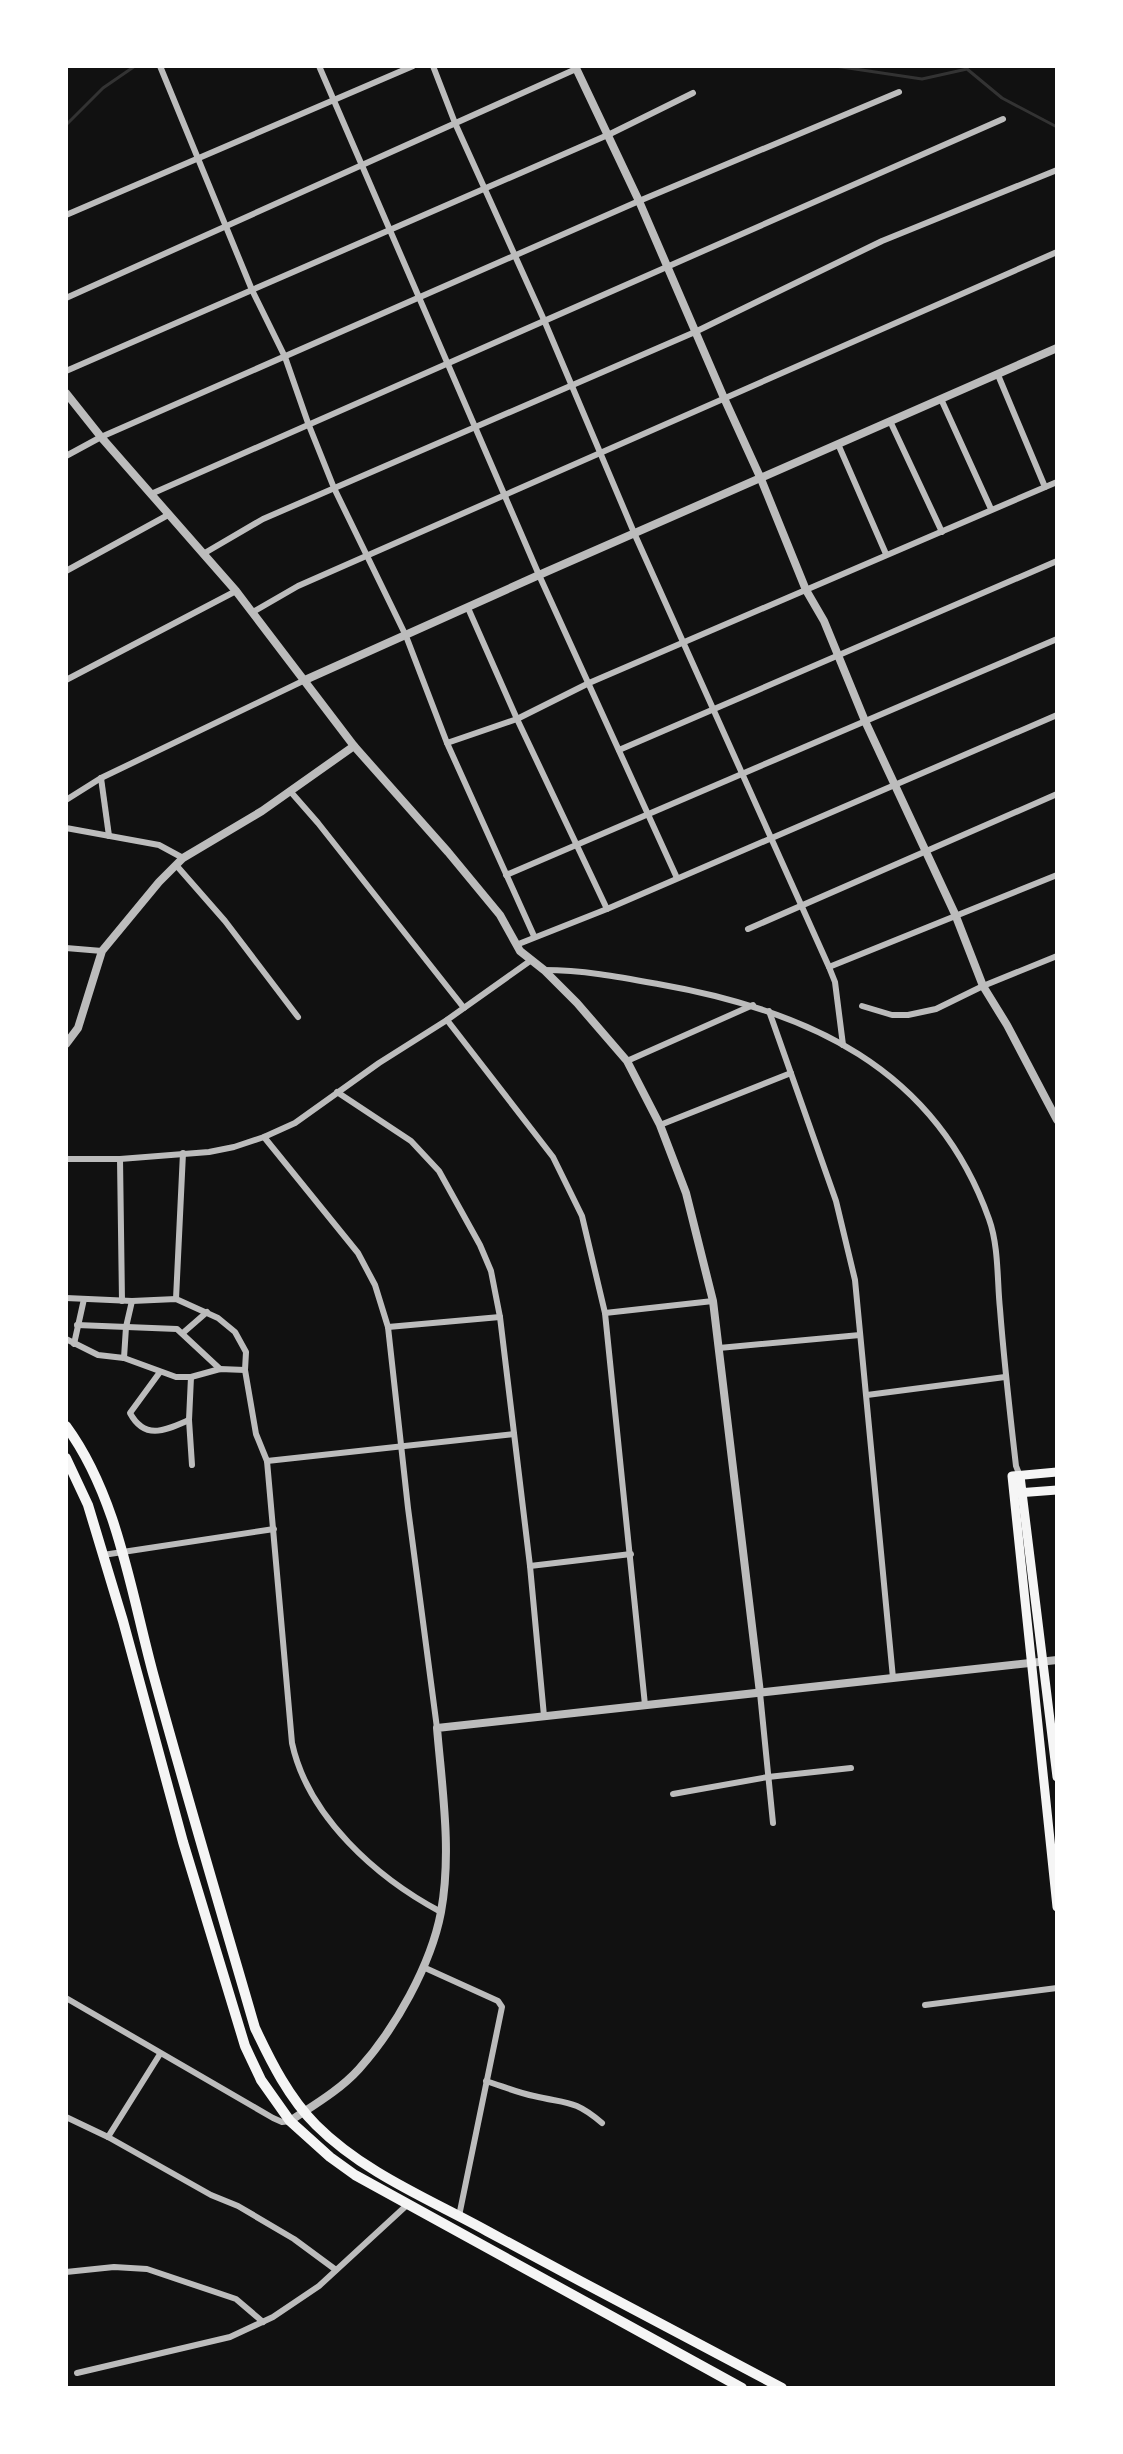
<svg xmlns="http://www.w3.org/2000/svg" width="1123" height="2454" font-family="'Exo 2',sans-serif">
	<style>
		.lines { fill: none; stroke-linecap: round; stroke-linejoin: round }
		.stream { stroke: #333; stroke-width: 3 }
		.minor { stroke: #bcbcbc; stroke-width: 6 }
		.tertiary { stroke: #bcbcbc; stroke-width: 8 }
		.secondary { stroke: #f5f5f5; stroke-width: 9 }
		.primary { stroke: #f5f5f5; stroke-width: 10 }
	</style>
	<rect width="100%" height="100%" fill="#111"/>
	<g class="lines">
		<!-- stream -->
		<g class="stream">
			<polyline points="835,66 922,79 967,69 1002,98 1057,127"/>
			<polyline points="66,125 103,88 135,66"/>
		</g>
		<!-- minor -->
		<g class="minor">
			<polyline points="160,66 252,290 285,357 308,423 334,488 406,636 447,743 534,936"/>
			<polyline points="319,66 539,575 677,878"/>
			<polyline points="433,66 455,123 544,320 635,535 829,967 835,982 843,1045"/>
			<polyline points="66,215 413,66"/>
			<polyline points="66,298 576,69"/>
			<polyline points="66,371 610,134 693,93"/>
			<polyline points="998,375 1045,487"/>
			<polyline points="941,399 991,509"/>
			<polyline points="890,421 942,532"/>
			<polyline points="838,444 886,554"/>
			<polyline points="66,456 101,437 639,201 899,92"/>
			<polyline points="151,494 1003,119"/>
			<polyline points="203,554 263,519 695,332 882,241 1057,170"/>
			<polyline points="66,571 168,515"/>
			<polyline points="468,608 517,719 607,909"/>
			<polyline points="253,612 298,586 1057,252"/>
			<polyline points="66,680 236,591"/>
			<polyline points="447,743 517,719 589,683 1057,482"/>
			<polyline points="619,750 1057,561"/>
			<polyline points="101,778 109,836"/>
			<polyline points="290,791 318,823 464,1008"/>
			<polyline points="66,800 101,778 305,680"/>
			<polyline points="66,828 159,845 183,858"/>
			<polyline points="176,865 225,921 298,1017"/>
			<polyline points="506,875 1057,639"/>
			<polyline points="748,929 1057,794"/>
			<polyline points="516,945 607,909 1057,715"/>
			<polyline points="66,948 102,951"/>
			<polyline points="829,967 1057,875"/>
			<path d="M544,970C583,970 620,977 658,984C806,1010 935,1067 989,1219C999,1247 997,1281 1000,1309C1004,1362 1010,1414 1016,1466L1020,1476"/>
			<polyline points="862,1006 892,1015 908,1015 936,1009 983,986 1057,956"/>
			<polyline points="769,1011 836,1201 855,1280 893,1678"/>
			<polyline points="447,1020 553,1157 582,1216 605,1313 645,1705"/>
			<polyline points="627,1061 753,1005"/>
			<polyline points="337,1092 411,1141 439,1171 480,1245 491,1271 500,1317 530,1566 544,1716"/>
			<polyline points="660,1125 791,1073"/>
			<polyline points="264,1137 358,1253 375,1285 388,1327 408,1508 437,1728"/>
			<polyline points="66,1159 120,1159 209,1152 234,1147 264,1137 295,1123 379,1063 447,1020 530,961"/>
			<polyline points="120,1159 122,1301"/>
			<path d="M66,1298L132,1301L176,1299L218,1318L235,1332L246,1352L245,1370L256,1434L267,1461L292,1743C308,1817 377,1878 441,1912"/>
			<polyline points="176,1299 183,1153"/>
			<polyline points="605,1313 713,1301"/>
			<polyline points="77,1325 177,1329 220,1369"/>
			<polyline points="388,1327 500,1317"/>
			<polyline points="184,1332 207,1312"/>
			<polyline points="66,1339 98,1355 124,1358 176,1377 191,1377 220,1369 245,1370"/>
			<polyline points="74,1344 84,1299"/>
			<polyline points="719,1348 860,1335"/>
			<polyline points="124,1358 126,1327 132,1301"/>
			<path d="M160,1372L130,1413C145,1441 166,1430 189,1420"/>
			<polyline points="191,1377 189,1420 192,1465"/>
			<polyline points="867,1395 1005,1377"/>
			<polyline points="267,1461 514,1434"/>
			<polyline points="103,1555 274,1529"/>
			<polyline points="530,1566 631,1554"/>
			<polyline points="760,1693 773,1823"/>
			<polyline points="673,1794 768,1777 851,1768"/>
			<polyline points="423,1967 498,2001 502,2007 459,2216"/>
			<polyline points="66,1998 273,2118 282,2122 290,2121"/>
			<polyline points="925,2005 1057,1988"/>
			<path d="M486,2081C502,2086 518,2093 534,2096C567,2104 574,2099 602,2123"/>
			<polyline points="66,2117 108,2137 211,2195 238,2206 294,2239 336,2270"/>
			<polyline points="108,2137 160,2054"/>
			<polyline points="66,2272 114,2267 147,2269 236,2299 263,2322"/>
			<polyline points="77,2373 230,2337 273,2317 319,2286 407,2205"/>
		</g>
		<!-- tertiary -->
		<g class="tertiary">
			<polyline points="575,66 639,201 724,398 761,479 806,590 824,621 865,721 955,914 983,986 1007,1025 1057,1120"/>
			<polyline points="66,393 101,437 236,591 354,746 448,852 500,915 520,951 544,970 577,1003 627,1061 660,1125 686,1193 713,1301 760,1693"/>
			<polyline points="305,680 539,575 1057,348"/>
			<polyline points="66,1044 78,1028 102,951 159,882 183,858 262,811 354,746"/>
			<path d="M290,2121C314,2105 340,2090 359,2069C395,2029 431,1965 441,1912C452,1852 442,1788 437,1728L1057,1660"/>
		</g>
		<!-- secondary -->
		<g class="secondary">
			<polyline points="1057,1472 1012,1476 1057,1907"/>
			<polyline points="1020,1476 1057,1777"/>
			<polyline points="1017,1493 1057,1490"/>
		</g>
		<!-- primary -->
		<g class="primary">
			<path d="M66,1426C118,1497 131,1593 154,1677C186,1794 221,1911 255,2028C271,2062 289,2098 316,2125C364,2173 429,2199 487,2231C585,2284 684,2336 782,2388"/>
			<polyline points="66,1458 88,1505 123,1621 183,1842 245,2046 261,2080 290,2121 330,2157 355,2175 742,2388"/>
		</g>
	</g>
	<!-- border -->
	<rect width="1123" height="2454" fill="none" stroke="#ffffff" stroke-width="136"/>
</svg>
